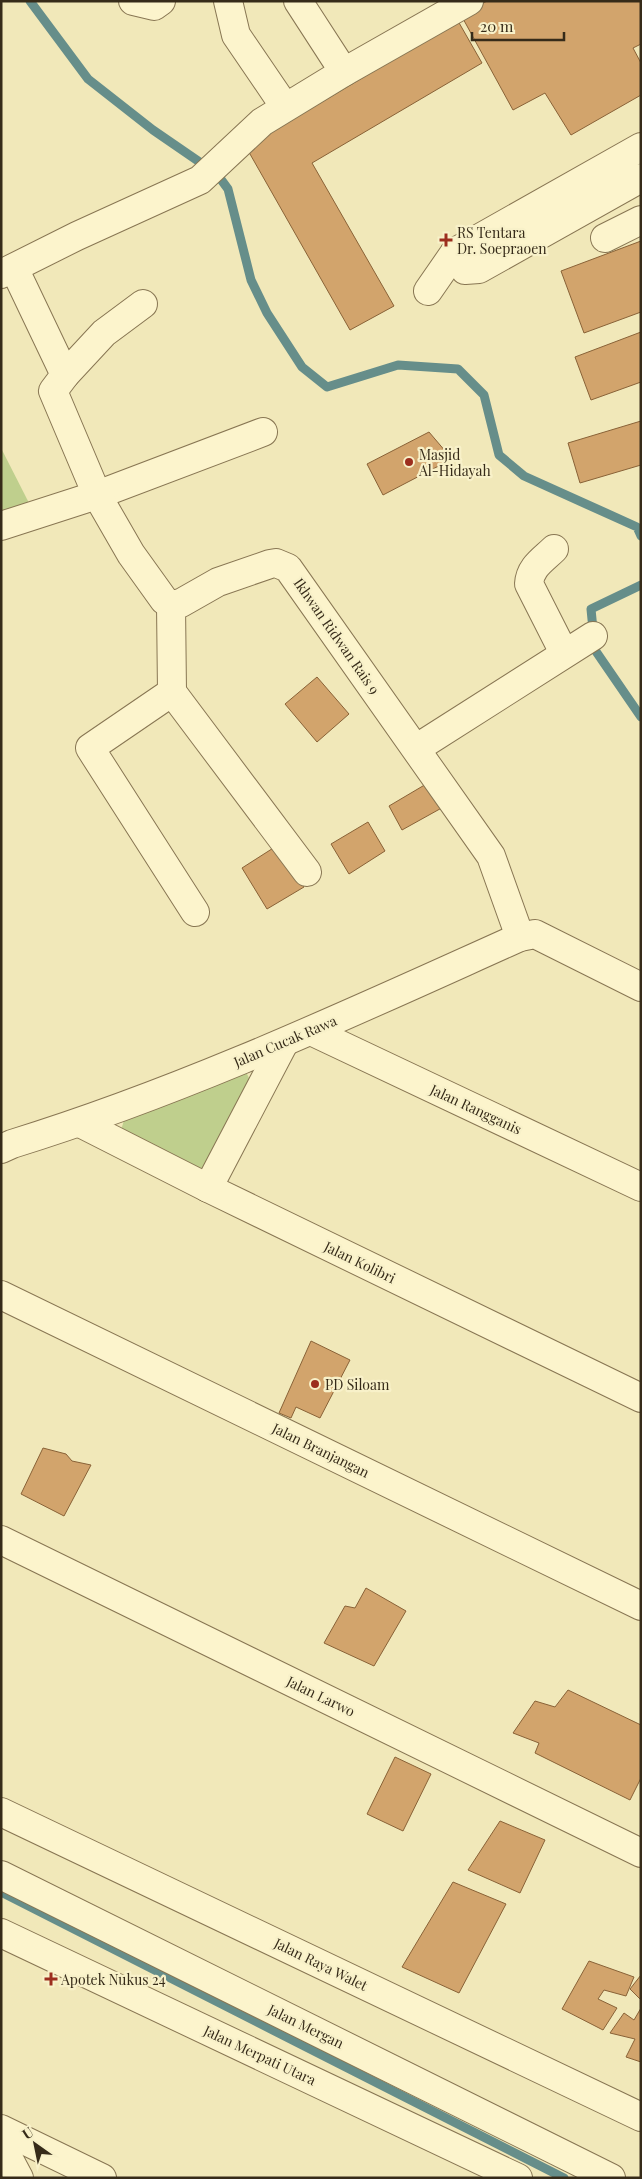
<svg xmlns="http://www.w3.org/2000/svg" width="642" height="2179" font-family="'Playfair Display',serif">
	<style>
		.green { fill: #bfcf8d }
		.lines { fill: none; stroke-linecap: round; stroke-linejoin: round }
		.stream { stroke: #668e8a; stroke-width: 9 }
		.building { fill: #d2a46c; stroke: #896237 }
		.minor-casing { stroke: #887653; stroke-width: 30 }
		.minor { stroke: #fcf4cc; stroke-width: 28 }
		.poi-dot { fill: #9c2e1e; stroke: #f8f1c9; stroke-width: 2 }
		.labels { text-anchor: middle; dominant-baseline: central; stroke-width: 4.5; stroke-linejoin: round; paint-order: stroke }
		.poi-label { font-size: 14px; fill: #362b19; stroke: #f8f1c9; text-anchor: start }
		.street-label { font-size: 14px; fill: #362b19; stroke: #f8f1c9 }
	</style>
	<rect width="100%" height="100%" fill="#f1e8b9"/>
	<!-- green -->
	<g class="green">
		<polygon points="1,448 29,503 1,514"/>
		<polygon points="246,1072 251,1082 205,1168 199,1169 121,1130 125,1117"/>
	</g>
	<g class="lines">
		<!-- stream -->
		<g class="stream">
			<polyline points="30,1 88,79 153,130 217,174 228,189 251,280 267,313 302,367 327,387 398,365 458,369 484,395 499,455 524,476 637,527 641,536"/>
			<polyline points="641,585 591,609 595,650 641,717"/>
			<polyline points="1,1892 564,2178"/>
		</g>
	</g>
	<!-- building -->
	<g class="building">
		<polygon points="487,1 641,1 641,44 633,48 641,63 641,95 571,135 545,93 513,110 461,15"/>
		<polygon points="458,21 482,63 312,163 394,306 350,330 246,147"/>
		<polygon points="641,241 641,312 584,333 561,271"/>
		<polygon points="641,332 641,382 591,400 575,357"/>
		<polygon points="641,421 641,465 580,483 568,443"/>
		<polygon points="429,432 452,459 383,495 367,464"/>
		<polygon points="317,677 349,714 317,742 285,704"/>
		<polygon points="433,780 447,805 402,830 389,806"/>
		<polygon points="368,822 385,851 349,874 331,844"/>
		<polygon points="278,845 304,887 267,909 242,868"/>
		<polygon points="311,1341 350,1360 320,1418 296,1407 291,1418 279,1413"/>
		<polygon points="43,1448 66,1454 72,1461 91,1465 64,1516 21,1494"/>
		<polygon points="366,1588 406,1611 374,1666 324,1643 345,1606 355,1608"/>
		<polygon points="568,1690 641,1725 641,1778 630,1800 535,1753 539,1743 513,1733 535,1701 555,1707"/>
		<polygon points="395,1757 431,1774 403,1831 367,1814"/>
		<polygon points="500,1821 545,1840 520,1893 468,1870"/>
		<polygon points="453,1882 506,1904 459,1993 402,1967"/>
		<polygon points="589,1961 634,1977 626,1996 604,1990 598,1999 617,2008 603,2030 562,2009"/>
		<polygon points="641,1975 641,2000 630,1989"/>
		<polygon points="641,2008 641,2062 626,2057 635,2039 610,2033 624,2013 634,2020"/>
	</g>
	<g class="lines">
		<defs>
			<g id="minor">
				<polyline points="133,1 154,6 161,1"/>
				<polyline points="228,1 236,35 285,107"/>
				<polyline points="298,1 344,72"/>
				<polyline points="605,238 641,220"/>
				<polyline points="455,252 465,270 479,269 641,178"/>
				<polyline points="14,268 65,375 53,391 97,495 263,432"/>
				<polyline points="1,274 77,236 200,180 262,122 344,72 469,1"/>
				<polyline points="428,291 455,252 641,147"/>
				<polyline points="65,375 104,333 143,304"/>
				<polyline points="1,526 97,495 131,554 164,600 171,605 181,603 218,582 270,564 276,563 288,568 491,856 520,937"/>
				<path d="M554,549C543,560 530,567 529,584L564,653"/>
				<polyline points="171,605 172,692 90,748 195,912"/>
				<polyline points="172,692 307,872"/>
				<polyline points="417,748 593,636"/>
				<polyline points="311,1031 641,1187"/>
				<polyline points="80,1123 208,1188 641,1398"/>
				<path d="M1,1149L12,1144C187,1090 353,1012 520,937L535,934L641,987"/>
				<polyline points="208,1188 284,1043"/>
				<polyline points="1,1295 641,1606"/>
				<polyline points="1,1540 641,1853"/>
				<polyline points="1,1812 641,2117"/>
				<polyline points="1,1875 611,2178"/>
				<polyline points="1,1933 518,2178"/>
				<polyline points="1,2129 102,2178"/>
				<polyline points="1,2144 19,2178"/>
			</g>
		</defs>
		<!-- minor casing -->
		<use href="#minor" class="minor-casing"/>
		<!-- minor -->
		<use href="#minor" class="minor"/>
	</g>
	<!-- markers -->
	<g class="poi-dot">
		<path d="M443.5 232.5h5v5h5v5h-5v5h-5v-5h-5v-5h5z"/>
		<circle cx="409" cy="462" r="5"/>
		<circle cx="315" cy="1384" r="5"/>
		<path d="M48.5 1971.5h5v5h5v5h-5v5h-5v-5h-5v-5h5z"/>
	</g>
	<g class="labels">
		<!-- poi labels -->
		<g class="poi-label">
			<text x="457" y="232">RS Tentara<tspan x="457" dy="16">Dr. Soepraoen</tspan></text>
			<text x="419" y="454">Masjid<tspan x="419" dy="16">Al-Hidayah</tspan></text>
			<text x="325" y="1384">PD Siloam</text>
			<text x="61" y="1979">Apotek Nukus 24</text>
		</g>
		<!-- street labels -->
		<g class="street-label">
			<text transform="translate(337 636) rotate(55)">Ikhwan Ridwan Rais 9</text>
			<text transform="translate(285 1041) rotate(-23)">Jalan Cucak Rawa</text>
			<text transform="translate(476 1109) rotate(25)">Jalan Rangganis</text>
			<text transform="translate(360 1262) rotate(26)">Jalan Kolibri</text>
			<text transform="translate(321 1450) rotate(26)">Jalan Branjangan</text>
			<text transform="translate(321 1696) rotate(26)">Jalan Larwo</text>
			<text transform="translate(321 1964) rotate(26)">Jalan Raya Walet</text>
			<text transform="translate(306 2026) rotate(26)">Jalan Mergan</text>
			<text transform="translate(260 2055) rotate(25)">Jalan Merpati Utara</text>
		</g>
	</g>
	<!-- border -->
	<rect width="642" height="2179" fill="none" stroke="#362b19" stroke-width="5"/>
	<!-- north arrow -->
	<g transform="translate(35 2144) rotate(327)" stroke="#f8f1c9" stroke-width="4" paint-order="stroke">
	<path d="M0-4L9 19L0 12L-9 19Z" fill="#362b19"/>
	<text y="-8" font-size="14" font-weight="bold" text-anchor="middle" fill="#362b19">U</text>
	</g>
	<!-- scale -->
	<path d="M472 32v8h92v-8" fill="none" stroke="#362b19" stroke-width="2.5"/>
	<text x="480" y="32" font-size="15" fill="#362b19" stroke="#f8f1c9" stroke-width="4" paint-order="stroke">20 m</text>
</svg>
